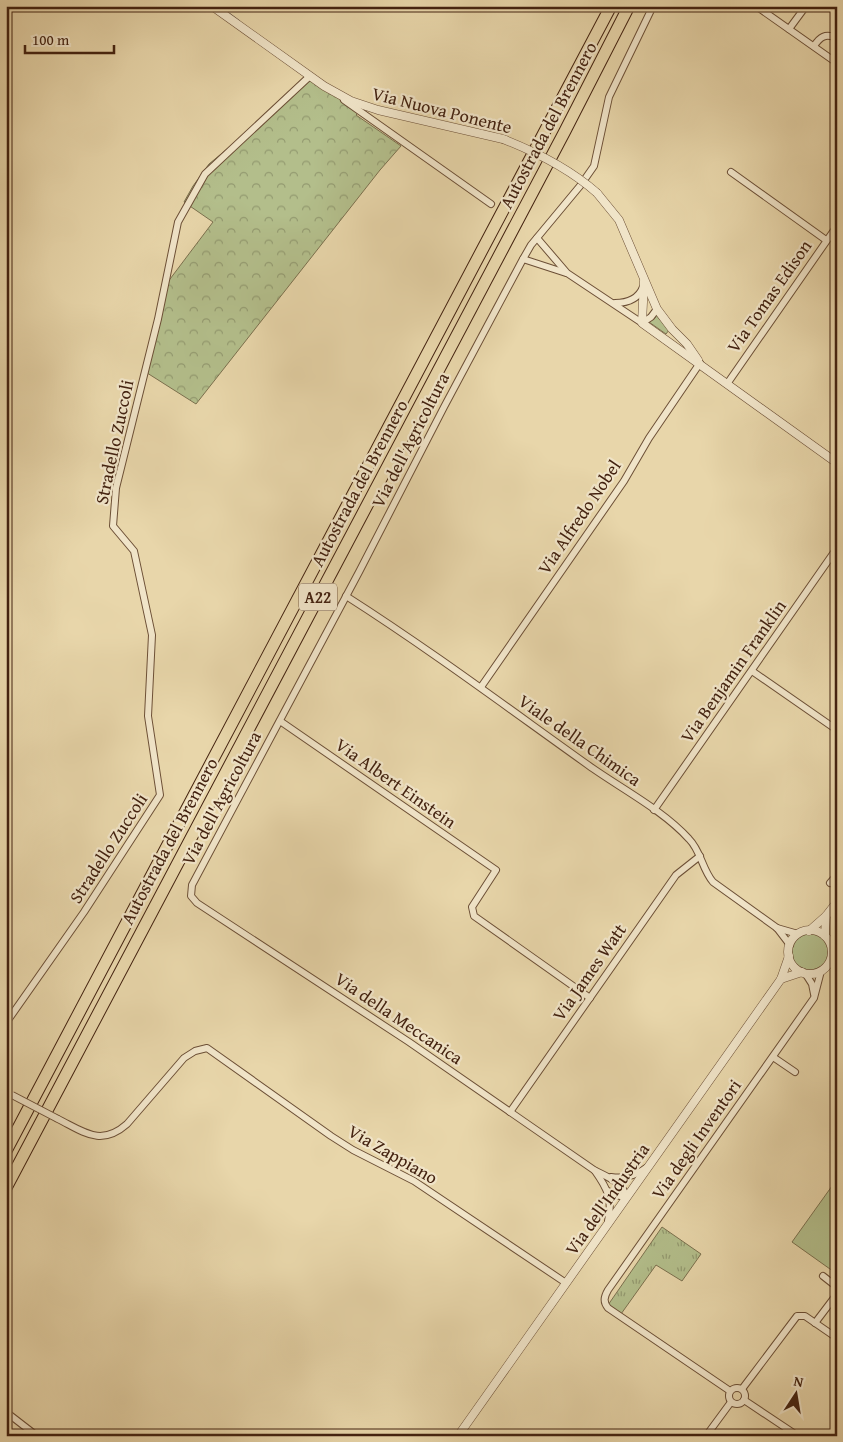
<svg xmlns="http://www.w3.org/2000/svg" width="843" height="1442" font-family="'Gentium Book Plus',serif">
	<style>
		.grass { fill: #b3be8b; stroke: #7b704e }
		.forest { fill: url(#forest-crowns); stroke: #7b704e }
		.park { fill: url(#park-tufts); stroke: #7b704e }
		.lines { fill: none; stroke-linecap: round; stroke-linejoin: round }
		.stream { stroke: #777b71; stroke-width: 2 }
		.minor-casing { stroke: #6c4f36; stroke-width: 8 }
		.tertiary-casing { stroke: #6c4f36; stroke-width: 9 }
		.motorway-casing { stroke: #432210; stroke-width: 13 }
		.minor { stroke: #f0e4c8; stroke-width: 6 }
		.tertiary { stroke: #f0e4c8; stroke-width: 8 }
		.motorway { stroke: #e8d6aa; stroke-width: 11 }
		.minor-bridge-casing { stroke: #6c4f36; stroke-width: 8; stroke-linecap: butt }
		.tertiary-bridge-casing { stroke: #6c4f36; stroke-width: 9; stroke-linecap: butt }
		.minor-bridge { stroke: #f0e4c8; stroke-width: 6 }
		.tertiary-bridge { stroke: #f0e4c8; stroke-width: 8 }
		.labels { text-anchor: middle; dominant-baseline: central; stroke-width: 4.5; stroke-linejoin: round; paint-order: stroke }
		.shield { fill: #f0e4c8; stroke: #775c47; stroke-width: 1 }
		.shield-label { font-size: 16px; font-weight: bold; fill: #432210 }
		.street-label { font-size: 18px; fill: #432210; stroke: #f0e4c8 }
	</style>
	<defs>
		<pattern id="forest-crowns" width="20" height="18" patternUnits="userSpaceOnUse" patternTransform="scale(1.25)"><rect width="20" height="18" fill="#b3be8b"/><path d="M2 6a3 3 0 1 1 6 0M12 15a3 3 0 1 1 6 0" fill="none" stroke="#939a70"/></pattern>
		<pattern id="park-tufts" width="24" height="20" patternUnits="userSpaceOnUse" patternTransform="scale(1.25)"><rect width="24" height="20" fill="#b3be8b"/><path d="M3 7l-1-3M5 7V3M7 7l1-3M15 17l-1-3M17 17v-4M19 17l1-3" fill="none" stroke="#939a70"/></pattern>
	</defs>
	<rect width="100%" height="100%" fill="#e8d6aa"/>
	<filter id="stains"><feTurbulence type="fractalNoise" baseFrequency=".004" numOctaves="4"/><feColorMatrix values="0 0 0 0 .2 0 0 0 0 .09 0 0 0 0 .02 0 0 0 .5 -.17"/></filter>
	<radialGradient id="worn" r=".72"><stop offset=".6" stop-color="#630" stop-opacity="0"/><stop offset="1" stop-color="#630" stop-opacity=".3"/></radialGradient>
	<!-- grass -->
	<g class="grass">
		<polygon points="656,315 669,330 666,334 649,322 655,318"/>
		<circle cx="810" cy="952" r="18"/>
		<polygon points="837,1179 837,1274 792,1242"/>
	</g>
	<!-- forest -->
	<polygon class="forest" points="315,76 361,110 356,115 401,146 380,170 196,404 144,371 161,291 213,222 184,202 193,186 209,164"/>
	<!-- park -->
	<polygon class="park" points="662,1227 701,1254 682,1281 656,1265 621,1314 608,1305"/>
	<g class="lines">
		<!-- stream -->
		<polyline class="stream" points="219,6 239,21"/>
		<defs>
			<g id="minor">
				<polyline points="756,6 837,63"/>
				<polyline points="789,29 806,6"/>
				<path d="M814,46C820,37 825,33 837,38"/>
				<polyline points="344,100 491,204"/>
				<polyline points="731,172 826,240"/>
				<polyline points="537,238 567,273 642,323 651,317 657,309"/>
				<polyline points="523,259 566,273"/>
				<path d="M615,303C627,303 638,300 643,287"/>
				<polyline points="727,384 837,226"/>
				<path d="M346,596C429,649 508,708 588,765C620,788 663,810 689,839C701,851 702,869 713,882L777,928L790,945"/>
				<polyline points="752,671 837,730"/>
				<polyline points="481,687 624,481 649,438 700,363"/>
				<polyline points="280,721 496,870 472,907 474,916 590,998"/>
				<polyline points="654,810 837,548"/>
				<polyline points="830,883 837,875"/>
				<polyline points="777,928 798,934"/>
				<polyline points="805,973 812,984 814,994"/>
				<polyline points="6,1023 84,912 160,795 148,716 152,635 134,551 113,526 116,488 158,319 178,222 205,174 310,76"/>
				<polyline points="773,1057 795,1072"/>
				<polyline points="510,1112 676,875 700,856"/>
				<path d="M58,1119C84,1132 101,1147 127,1124L184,1058L195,1051L207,1048L331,1136L353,1150L414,1181L566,1283"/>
				<path d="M595,1171C607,1188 613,1199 608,1221"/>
				<path d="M611,1177C625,1179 635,1176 646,1168"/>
				<path d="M608,1191L615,1195L626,1197C623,1182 607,1177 594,1170L409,1042L197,903L191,896L192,885L359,572L444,407L523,259L531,245L580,186L594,166L609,97L653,6"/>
				<polyline points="823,1276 837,1287"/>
				<polyline points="815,1323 837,1294"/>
				<circle cx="737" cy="1396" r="8"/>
				<polyline points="742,1389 797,1316 805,1316 837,1338"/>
				<path d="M730,1391L608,1308C603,1302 604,1297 608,1290L814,998L821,971"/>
				<polyline points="744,1400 798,1436"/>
				<polyline points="6,1412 37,1436"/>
				<polyline points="706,1436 731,1402"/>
			</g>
			<g id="tertiary">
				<polyline points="212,6 324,86 351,101 378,110 503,139"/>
				<polyline points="597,193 619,220 657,309 672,329 687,344 698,360"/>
				<polyline points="644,281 642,323 837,463"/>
				<circle cx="810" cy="952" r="22"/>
				<polyline points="809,931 826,916 837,902"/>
				<polyline points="825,936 826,916"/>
				<polyline points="781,979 802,972"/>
				<polyline points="458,1436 781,979 789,956"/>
			</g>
			<g id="motorway">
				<polyline points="6,1151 611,6"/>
				<polyline points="6,1188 565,131 629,6"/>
			</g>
		</defs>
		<!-- minor casing -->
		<use href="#minor" class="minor-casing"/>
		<!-- tertiary casing -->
		<use href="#tertiary" class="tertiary-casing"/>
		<!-- motorway casing -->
		<use href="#motorway" class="motorway-casing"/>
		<!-- minor -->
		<use href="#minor" class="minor"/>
		<!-- tertiary -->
		<use href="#tertiary" class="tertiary"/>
		<!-- motorway -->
		<use href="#motorway" class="motorway"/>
		<defs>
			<polyline id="minor-bridge" points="12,1095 58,1119"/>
			<path id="tertiary-bridge" d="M503,139C536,152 570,169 597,193"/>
		</defs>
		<!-- minor-bridge casing -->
		<use href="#minor-bridge" class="minor-bridge-casing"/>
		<!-- tertiary-bridge casing -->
		<use href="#tertiary-bridge" class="tertiary-bridge-casing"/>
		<!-- minor-bridge -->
		<use href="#minor-bridge" class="minor-bridge"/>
		<!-- tertiary-bridge -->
		<use href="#tertiary-bridge" class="tertiary-bridge"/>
	</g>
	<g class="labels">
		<!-- shield labels -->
		<rect class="shield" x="299" y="583.5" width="38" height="27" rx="4"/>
		<g class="shield-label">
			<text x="318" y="597">A22</text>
		</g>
		<!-- street labels -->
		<g class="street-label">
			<text transform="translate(442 110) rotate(14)">Via Nuova Ponente</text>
			<text transform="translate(548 125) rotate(-62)">Autostrada del Brennero</text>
			<text transform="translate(769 296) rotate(-55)">Via Tomas Edison</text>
			<text transform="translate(410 440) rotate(-63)">Via dell'Agricoltura</text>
			<text transform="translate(114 442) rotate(-78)">Stradello Zuccoli</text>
			<text transform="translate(359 483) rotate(-62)">Autostrada del Brennero</text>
			<text transform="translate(579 517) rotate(-56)">Via Alfredo Nobel</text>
			<text transform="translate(733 671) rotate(-55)">Via Benjamin Franklin</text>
			<text transform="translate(580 740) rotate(35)">Viale della Chimica</text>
			<text transform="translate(396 783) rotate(35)">Via Albert Einstein</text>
			<text transform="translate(221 798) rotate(-62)">Via dell'Agricoltura</text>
			<text transform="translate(169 841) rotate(-62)">Autostrada del Brennero</text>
			<text transform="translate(108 848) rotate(-57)">Stradello Zuccoli</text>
			<text transform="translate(589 972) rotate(-55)">Via James Watt</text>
			<text transform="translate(399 1018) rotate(34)">Via della Meccanica</text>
			<text transform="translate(696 1139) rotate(-55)">Via degli Inventori</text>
			<text transform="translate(393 1154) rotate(30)">Via Zappiano</text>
			<text transform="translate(607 1199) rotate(-55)">Via dell'Industria</text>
		</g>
	</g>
	<!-- margin -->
	<rect width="843" height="1442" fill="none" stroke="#e8d6aa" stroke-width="25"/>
	<rect x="8" y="8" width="828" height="1427" fill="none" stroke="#432210" stroke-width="2.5"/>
	<rect x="12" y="12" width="818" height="1417" fill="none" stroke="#432210"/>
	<!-- north arrow -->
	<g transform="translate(796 1394) rotate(12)" stroke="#f0e4c8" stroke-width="4" paint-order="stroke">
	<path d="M0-4L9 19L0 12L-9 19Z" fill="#432210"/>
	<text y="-8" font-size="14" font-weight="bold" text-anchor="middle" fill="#432210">N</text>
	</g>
	<!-- scale -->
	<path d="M25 45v8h89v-8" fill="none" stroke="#432210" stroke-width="2.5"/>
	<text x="32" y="45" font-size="15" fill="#432210" stroke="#f0e4c8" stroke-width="4" paint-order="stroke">100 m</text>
	<rect width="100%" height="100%" filter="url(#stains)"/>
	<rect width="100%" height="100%" fill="url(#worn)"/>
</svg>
